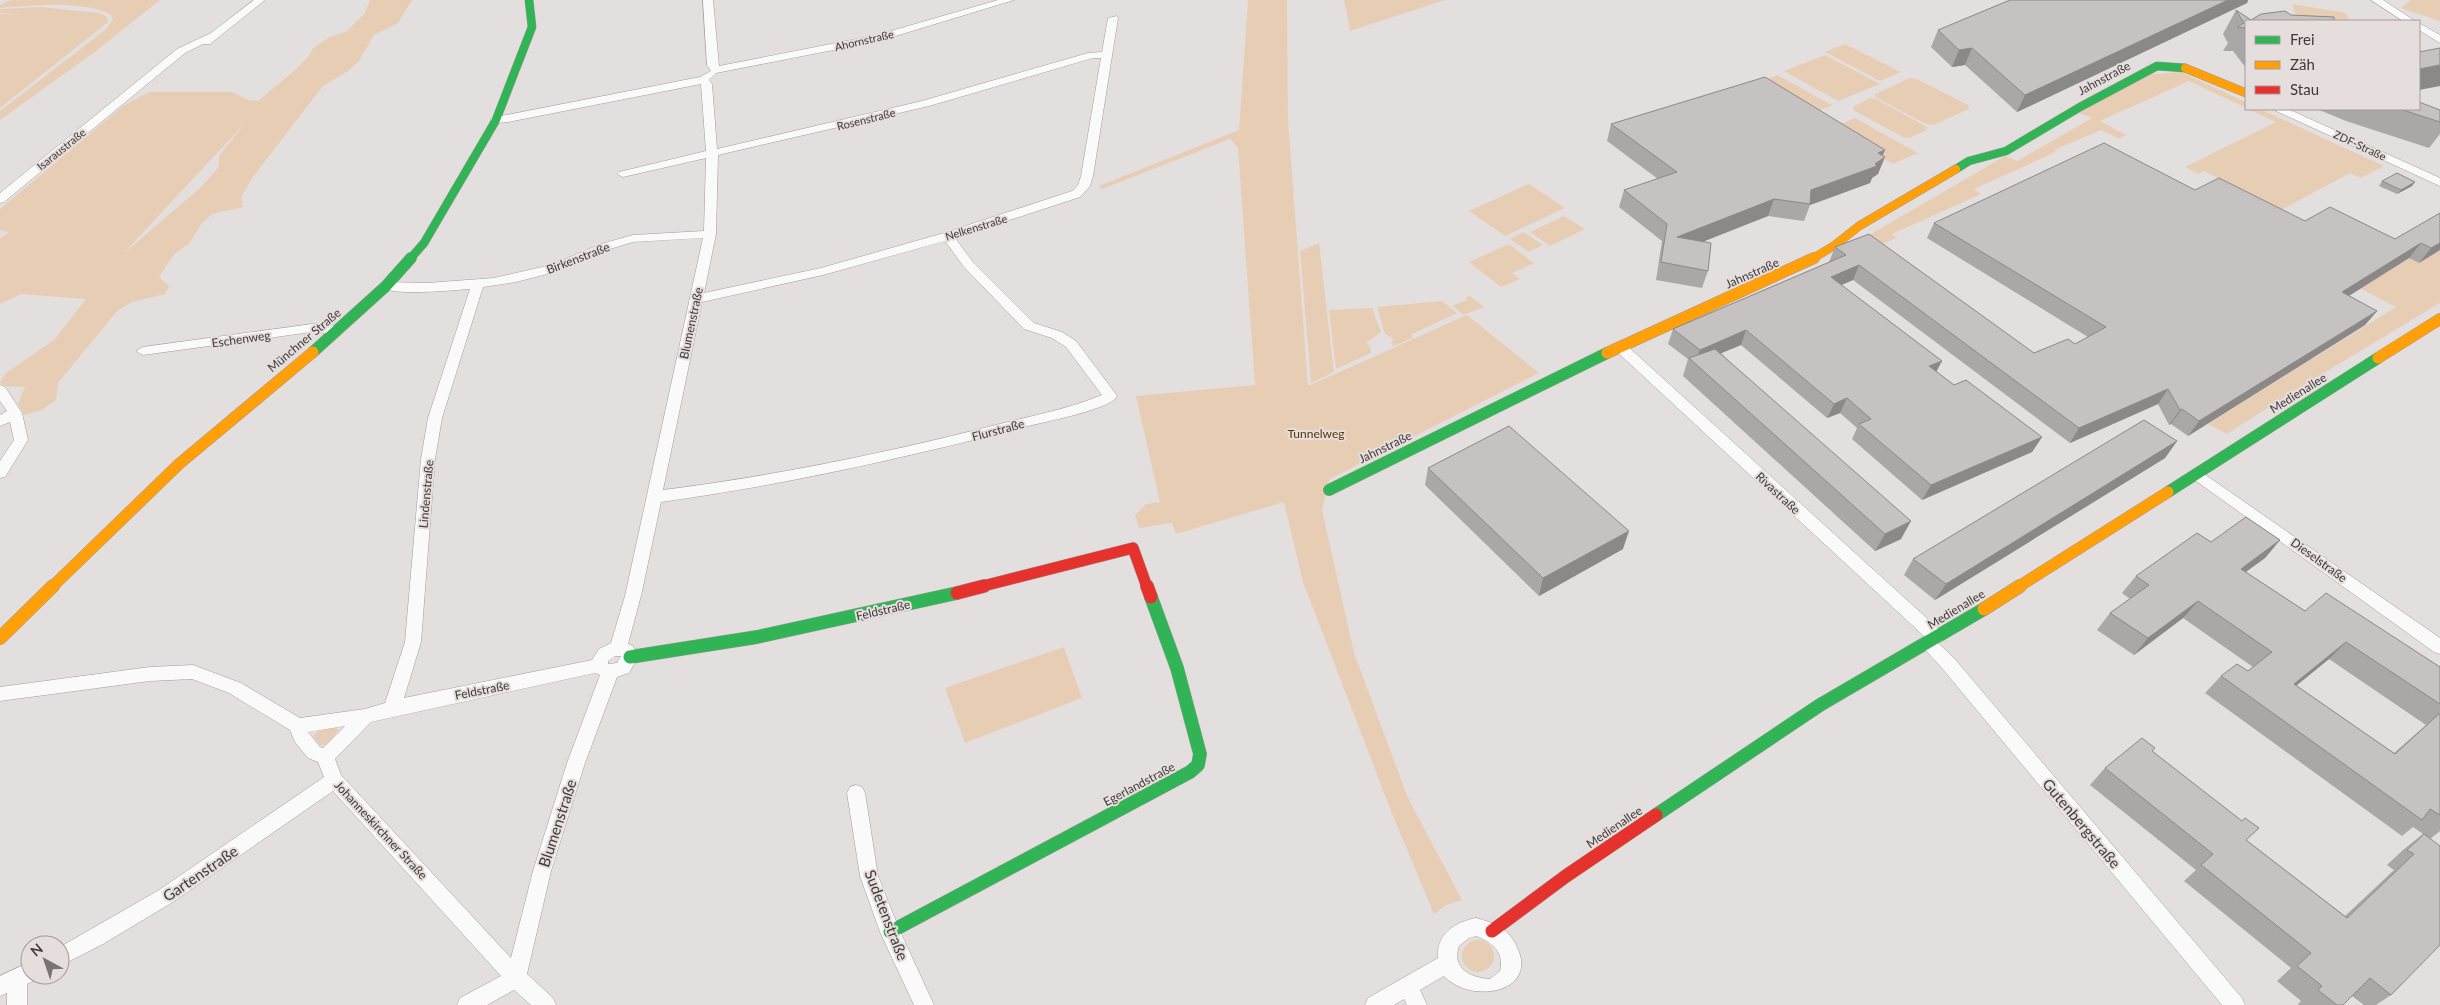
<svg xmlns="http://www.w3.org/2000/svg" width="2440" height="1005" font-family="Lato,sans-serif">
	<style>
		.green { fill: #e8cdb5; fill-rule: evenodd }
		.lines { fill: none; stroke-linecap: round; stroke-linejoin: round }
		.street-casing { stroke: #a09c9c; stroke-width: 1 }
		.fast-far2-casing { stroke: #a09c9c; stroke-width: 9 }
		.fast-far1-casing { stroke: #a09c9c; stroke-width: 12 }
		.fast-casing { stroke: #a09c9c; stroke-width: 14 }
		.slow-far2-casing { stroke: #a09c9c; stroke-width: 9 }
		.slow-far1-casing { stroke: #a09c9c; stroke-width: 12 }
		.slow-casing { stroke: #a09c9c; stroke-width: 14 }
		.jam-far1-casing { stroke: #a09c9c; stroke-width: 12 }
		.jam-casing { stroke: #a09c9c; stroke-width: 14 }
		.street { fill: #fbfafa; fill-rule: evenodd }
		.fast-far2 { stroke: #30b455; stroke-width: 8 }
		.fast-far1 { stroke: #30b455; stroke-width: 11 }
		.fast { stroke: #30b455; stroke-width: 13 }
		.slow-far2 { stroke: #ff9f0a; stroke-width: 8 }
		.slow-far1 { stroke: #ff9f0a; stroke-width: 11 }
		.slow { stroke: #ff9f0a; stroke-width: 13 }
		.jam-far1 { stroke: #e5322d; stroke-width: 11 }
		.jam { stroke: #e5322d; stroke-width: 13 }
		.wall { fill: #aaa7a7; fill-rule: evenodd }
		.shaded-wall { fill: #8b8888 }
		.building { fill: #c6c2c2; stroke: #8b8888 }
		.labels { text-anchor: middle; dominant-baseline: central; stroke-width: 4; stroke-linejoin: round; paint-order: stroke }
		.far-street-label { font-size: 11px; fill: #3d3a39; stroke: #e6dedd }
		.street-label { font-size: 12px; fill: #3d3a39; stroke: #e6dedd }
		.park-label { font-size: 12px; fill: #5b3506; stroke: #e6dedd }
		.near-street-label { font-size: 15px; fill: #3d3a39; stroke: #e6dedd }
	</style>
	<rect width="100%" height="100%" fill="#e4dfdf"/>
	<!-- green -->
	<g class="green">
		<path d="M11,0H160L96,51L0,120V111L105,30L113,20L111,15C83,0 31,6 0,8V5Z"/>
		<path d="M370,0H412L398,23L374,35L359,61L348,71L323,86L252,178L241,198L243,207L212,214L201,224L189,244L175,253L159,277L169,286L165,294L132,302L117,311L58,383L56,400L42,410L24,415L18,404L25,387L4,386L0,382L6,373L54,340L86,299L21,294L0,304V239L9,232L0,230V209L123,106L149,92H232L248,100L258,101L294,71L309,56L313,48L328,38L347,31L365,13ZM245,123L219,156L218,168L200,188L123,254Z"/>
		<polygon points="1248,0 1287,0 1288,120 1308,386 1467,315 1539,373 1330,479 1322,510 1354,653 1408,798 1462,900 1446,905 1434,914 1391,811 1303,582 1284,502 1176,534 1172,523 1139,528 1135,515 1146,504 1160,502 1136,396 1255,385 1238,148 1230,139 1102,189 1099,186 1239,130"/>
		<polygon points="1344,0 1445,0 1350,31"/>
		<polygon points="2411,0 2440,0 2440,21 2401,8"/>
		<polygon points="2292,4 2346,13 2349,21 2316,21 2297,18"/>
		<polygon points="40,7 99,13 106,16 108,22 0,108 0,14 24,15 0,13 0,9"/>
		<polygon points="1845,44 1901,72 1880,81 1825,52"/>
		<polygon points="1825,55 1880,84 1838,101 1784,71"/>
		<polygon points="2181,72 2246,102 2246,108 2189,81 2100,121 2126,135 2119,139 2101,130 2054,150 2056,152 1974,189 1981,194 1892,234 1897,238 1870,249 1859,241 2005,156 2017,161 2092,118 2079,113 2144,75"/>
		<polygon points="1777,75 1832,105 1807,116 1753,85"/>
		<polygon points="1910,78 1917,79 1968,105 1969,109 1933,125 1926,124 1875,97 1875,94"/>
		<polygon points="1870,98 1876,99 1927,127 1927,130 1909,138 1903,137 1853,110 1854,106"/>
		<polygon points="2248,109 2260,109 2384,166 2361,178 2350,173 2281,210 2204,171 2198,174 2185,167 2276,122"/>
		<polygon points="1855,118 1918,153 1893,164 1831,128"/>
		<polygon points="1529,184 1565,208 1505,236 1469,211"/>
		<polygon points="1564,216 1585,229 1550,246 1530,232"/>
		<polygon points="1524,232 1543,245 1529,252 1510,239"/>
		<polygon points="1319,243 1334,372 1311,383 1300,251"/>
		<polygon points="1509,244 1534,263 1512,273 1520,279 1501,287 1469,262"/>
		<polygon points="2440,250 2440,303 2299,388 2227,434 2208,424 2293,370 2282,342 2312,359 2396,307 2360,288 2409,258 2419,263"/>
		<polygon points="1470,296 1484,307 1464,315 1452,306 1467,300 1465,298"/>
		<polygon points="1442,301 1457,313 1412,334 1412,338 1394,346 1391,343 1394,339 1385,334 1377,307"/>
		<polygon points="1372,308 1381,332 1366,343 1370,346 1371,353 1336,369 1329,310"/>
		<polygon points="1064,647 1082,698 965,743 945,688"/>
		<polygon points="335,727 339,730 326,745 320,745 313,736 318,731"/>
		<circle cx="1478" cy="956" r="16"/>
	</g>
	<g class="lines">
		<defs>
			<g id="street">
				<polygon points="254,0 265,0 210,44 203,44 185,53 4,202 0,203 0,193 177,49 211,33"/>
				<path d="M703,0H713L719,66L877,35L998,0H1014L879,41L716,73L709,80L712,84L717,149L922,101L1088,53L1102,52L1108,18L1117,16L1118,18L1093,176L1090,186L1080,197L955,238L972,261L1034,323L1062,332L1076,341L1115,393L1117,396L1115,399C1098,412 1047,421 1025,427C904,458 784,485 661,502L641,596L628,644L633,646L638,657L629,673L617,677L585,763L551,871L527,974L553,998L556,1005H531L514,990L487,1005H457L460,998L501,976L333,791L173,902L103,944L60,966V947L159,890L324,777L318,762L308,758L295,742L290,730L229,693L192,679L150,681L0,701V687L150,667L193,665L241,683L300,718L365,709L385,703L405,642L421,459L428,418L470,289C454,290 389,297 380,286L386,282L427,283L494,278L551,265L601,244L633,235L704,231L706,158L623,177L617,174L619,172L706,151L701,84L508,122L496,123L490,120L496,117L700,77L711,71L707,65ZM1093,58H1101L1081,176L1078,185L1072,191L944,233L821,268L704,293L716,234L718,155L929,106ZM703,238L625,596L611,643L599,649L592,660L404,698L421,642L435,459L442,418L483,287L516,282L559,271L610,249L633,242ZM945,241L964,267L1024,329L1052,338L1066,347L1102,395C1066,410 1025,417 988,427C881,454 773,476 663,490L702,302L823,275ZM615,656H621L617,663L608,664V661ZM595,673L600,675L567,763L533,871L511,958L341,775L335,759L371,722ZM345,726L323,748L320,747L308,732Z"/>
				<polygon points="2371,0 2383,0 2415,21 2403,21"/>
				<polygon points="2419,23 2440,35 2440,43 2419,30"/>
				<polygon points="2275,109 2288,109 2440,178 2440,186 2276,111"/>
				<polygon points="312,324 339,326 346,330 339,334 312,332 143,355 136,351 143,347"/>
				<polygon points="1620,343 1625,344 1942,632 1944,637 1942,642 1938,643 1953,657 2242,998 2245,1005 2222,1005 1941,667 1919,643 1921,638 1925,637 1615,350 1613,347 1615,344"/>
				<polygon points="0,385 5,387 22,413 28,440 5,477 0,478 0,461 14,440 10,422 0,426 0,415 7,411 0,401"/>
				<polygon points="2197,469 2440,638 2440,654 2434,652 2192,478 2190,474 2192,470"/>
				<polygon points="856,785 862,787 865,793 878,876 899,929 934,1005 914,1005 880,932 860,876 847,793 850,787"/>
				<path d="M1476,918C1483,920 1491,922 1498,926C1506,930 1512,937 1516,945C1541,993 1471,1005 1444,976L1420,990L1427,1005H1407L1404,999L1394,1005H1365L1368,998L1438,958C1436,934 1455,922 1476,918ZM1476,936C1492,942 1505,952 1500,971L1490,979C1472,978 1451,969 1459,946L1469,938Z"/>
				<polygon points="30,962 30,975 39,975 37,979 27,984 27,1005 7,1005 7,993 0,996 0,976"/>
			</g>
			<g id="fast-far2">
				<polyline points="1956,169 1969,161 2006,151 2080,107 2157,66 2185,68"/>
				<polyline points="410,259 424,243 496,120 532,27 529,0"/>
			</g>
			<g id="fast-far1">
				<polyline points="313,352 386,286 411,258"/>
				<polyline points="1329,490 1607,353"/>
				<polyline points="2168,492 2378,358"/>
			</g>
			<g id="fast">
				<polyline points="630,657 757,637 957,593"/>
				<polyline points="1656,815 1820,705 1984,609"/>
				<polyline points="890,932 1190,772 1198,765 1200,754 1177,668 1151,597"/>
			</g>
			<g id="slow-far2">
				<polyline points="2185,68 2246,93"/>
				<polyline points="1812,259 1835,245 1859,226 1956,169"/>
			</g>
			<g id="slow-far1">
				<polyline points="1607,353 1814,258"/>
				<polyline points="2378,358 2440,319"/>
				<polyline points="52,587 179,464 313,352"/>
				<polyline points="2018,587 2168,492"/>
			</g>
			<g id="slow">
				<polyline points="1984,609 2020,586"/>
				<polyline points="0,638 53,586"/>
			</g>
			<polyline id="jam-far1" points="979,587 1133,548 1147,587"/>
			<g id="jam">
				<polyline points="1147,586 1151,597"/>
				<polyline points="957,593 984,586"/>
				<polyline points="1492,931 1566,876 1656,815"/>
			</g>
		</defs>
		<!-- street casing -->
		<use href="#street" class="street-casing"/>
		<!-- fast-far2 casing -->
		<use href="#fast-far2" class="fast-far2-casing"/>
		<!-- fast-far1 casing -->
		<use href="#fast-far1" class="fast-far1-casing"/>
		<!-- fast casing -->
		<use href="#fast" class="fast-casing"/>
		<!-- slow-far2 casing -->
		<use href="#slow-far2" class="slow-far2-casing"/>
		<!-- slow-far1 casing -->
		<use href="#slow-far1" class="slow-far1-casing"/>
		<!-- slow casing -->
		<use href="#slow" class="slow-casing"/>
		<!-- jam-far1 casing -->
		<use href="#jam-far1" class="jam-far1-casing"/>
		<!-- jam casing -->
		<use href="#jam" class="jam-casing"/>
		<!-- street -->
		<use href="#street" class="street"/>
		<!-- fast-far2 -->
		<use href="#fast-far2" class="fast-far2"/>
		<!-- fast-far1 -->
		<use href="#fast-far1" class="fast-far1"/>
		<!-- fast -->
		<use href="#fast" class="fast"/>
		<!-- slow-far2 -->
		<use href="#slow-far2" class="slow-far2"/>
		<!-- slow-far1 -->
		<use href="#slow-far1" class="slow-far1"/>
		<!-- slow -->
		<use href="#slow" class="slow"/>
		<!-- jam-far1 -->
		<use href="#jam-far1" class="jam-far1"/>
		<!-- jam -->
		<use href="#jam" class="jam"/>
	</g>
	<!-- wall -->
	<g class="wall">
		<polygon points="2010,0 2248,0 2247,3 2017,112 1965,65 1952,67 1931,47 1938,30"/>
		<polygon points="2236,10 2251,20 2285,11 2246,21 2246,68 2233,51 2223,51 2228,43 2223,34"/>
		<polygon points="2317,109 2419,109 2440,110 2440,134 2429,148 2346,121"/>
		<polygon points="1611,124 1883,156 1878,174 1872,178 1870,183 1810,205 1804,221 1768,216 1704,241 1708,271 1702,288 1656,280 1662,241 1619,207 1624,190 1658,179 1607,141"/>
		<polygon points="2382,181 2412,186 2397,194 2379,186"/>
		<polygon points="2195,190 2305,221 2395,239 2440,213 2440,250 2419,263 2409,258 2349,296 2377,311 2365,325 2188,436 2171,424 2169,425 2158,404 2070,443 1853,280 1841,285 1942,361 1936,371 1954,385 2042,437 2032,452 1922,500 1852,439 1857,428 1840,413 1827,418 1741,345 1721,353 1901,539 1875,551 1683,376 1688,359 1668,344 1673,329 1829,262 1835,247 2034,353 2075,344 2088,337 1927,238 1934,223"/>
		<polygon points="2177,441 2165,458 1935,600 1904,575 1913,559"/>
		<polygon points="1428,468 1623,549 1539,596 1425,485"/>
		<path d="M2280,540L2265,558L2246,572L2305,611L2440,667V831L2430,839L2391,995L2376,1005H2364L2352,996L2343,1005H2299L2298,1004L2301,1001L2277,981L2291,968L2184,881L2196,870L2090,785L2105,768L2152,752L2246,840L2345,916L2394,870L2387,865L2403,850L2423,834L2413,827L2402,836L2205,693L2221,676L2248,671L2253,667L2183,618L2134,655L2097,630L2110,613L2130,599L2122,593L2136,576L2211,542ZM2329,659L2426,725L2394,753L2296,686Z"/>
	</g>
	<!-- shaded-wall -->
	<g class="shaded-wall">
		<polygon points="2228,0 2248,0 2247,3 2017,112 2025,95"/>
		<polygon points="1972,48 1965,65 1952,67 1959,50"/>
		<polygon points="2440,65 2440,86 2419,90 2419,69"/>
		<polygon points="1885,150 1881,159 1885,157 1878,174 1872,178 1870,183 1810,205 1811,190 1878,153"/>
		<polygon points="2415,182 2412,186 2397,194 2401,190"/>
		<polygon points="1774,199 1768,216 1672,254 1677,237"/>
		<polygon points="2421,243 2409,258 2331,307 2342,292"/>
		<polygon points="2440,243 2440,250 2419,263 2431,248"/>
		<polygon points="1859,265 1853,280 1825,292 1831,277"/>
		<polygon points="2377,311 2365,325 2188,436 2199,421"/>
		<polygon points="1746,330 1741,345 1695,364 1700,350"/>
		<polygon points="1942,361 1934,376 1929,366"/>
		<polygon points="2168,389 2158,404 2070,443 2079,428"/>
		<polygon points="1847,398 1840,413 1827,418 1834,404"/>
		<polygon points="2182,409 2171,424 2169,425 2180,410"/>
		<polygon points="2042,437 2032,452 1922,500 1931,485"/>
		<polygon points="2177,441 2165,458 1935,600 1946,584"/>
		<polygon points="1911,521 1901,539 1875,551 1885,534"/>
		<polygon points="1629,531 1623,549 1539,596 1543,578"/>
		<polygon points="2280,540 2265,558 2226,586 2241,569"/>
		<polygon points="2198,601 2183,618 2134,655 2148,638"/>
		<polygon points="2346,642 2329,659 2277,701 2294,684"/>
	</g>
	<!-- building -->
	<g class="building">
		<polygon points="2010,0 2228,0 2025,95 1972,48 1959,50 1938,30"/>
		<polygon points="2236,10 2251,20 2261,14 2285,11 2291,15 2334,17 2334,21 2246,21 2246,28 2237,27 2244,23"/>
		<polygon points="2440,48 2440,65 2419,69 2419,52"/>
		<polygon points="1765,77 1885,150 1878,153 1885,157 1875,164 1877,166 1811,190 1810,204 1774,199 1677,237 1711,243 1708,271 1661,262 1667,224 1624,190 1677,172 1611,124"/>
		<polygon points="2419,102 2440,110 2440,122 2400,109 2419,109"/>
		<polygon points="2104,143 2195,190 2219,178 2305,221 2330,207 2395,239 2440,213 2440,243 2431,248 2421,243 2342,292 2377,311 2199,421 2182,409 2180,410 2168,389 2079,428 1859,265 1831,277 1942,361 1929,366 1954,385 1966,380 2042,437 1931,485 1859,424 1871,419 1847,398 1834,404 1746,330 1700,350 1673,329 1846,255 1835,247 1869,234 2034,353 2068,339 2075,344 2106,327 1934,223"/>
		<polygon points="2397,173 2415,182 2401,190 2382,181"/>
		<polygon points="1715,349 1911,521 1885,534 1689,358"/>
		<polygon points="2144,420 2177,441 1946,584 1913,559"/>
		<polygon points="1509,426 1629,531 1543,578 1428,468"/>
		<polygon points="2246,517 2280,540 2241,569 2305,611 2326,593 2440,667 2440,704 2346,642 2294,684 2395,754 2440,713 2440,815 2430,809 2422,820 2221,676 2237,664 2248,671 2272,652 2198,601 2148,638 2110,613 2149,585 2136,576 2197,533 2211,542"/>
		<polygon points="2142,738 2155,748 2152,751 2242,821 2245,818 2259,828 2246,840 2347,918 2414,854 2407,850 2424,834 2440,846 2440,945 2391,995 2370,978 2343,1005 2337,1005 2318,990 2322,986 2297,966 2311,953 2201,865 2213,854 2105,768"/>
	</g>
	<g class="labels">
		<!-- far-street labels -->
		<g class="far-street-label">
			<text transform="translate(864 40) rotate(-13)">Ahornstraße</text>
			<text transform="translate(866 119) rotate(-14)">Rosenstraße</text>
			<text transform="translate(2360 145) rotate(25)">ZDF-Straße</text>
			<text transform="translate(61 149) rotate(-39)">Isaraustraße</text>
			<text transform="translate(976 227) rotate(-17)">Nelkenstraße</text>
		</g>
		<!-- street labels -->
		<g class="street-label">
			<text transform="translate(2104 78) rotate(-28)">Jahnstraße</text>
			<text transform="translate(578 258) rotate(-21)">Birkenstraße</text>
			<text transform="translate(1752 273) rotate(-24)">Jahnstraße</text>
			<text transform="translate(691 323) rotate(-78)">Blumenstraße</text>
			<text transform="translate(241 339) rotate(-8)">Eschenweg</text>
			<text transform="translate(304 340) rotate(-40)">Münchner Straße</text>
			<text transform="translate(2298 393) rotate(-32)">Medienallee</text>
			<text transform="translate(998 430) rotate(-15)">Flurstraße</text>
			<text transform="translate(1385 447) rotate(-26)">Jahnstraße</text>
			<text transform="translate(1778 493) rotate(43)">Rivastraße</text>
			<text transform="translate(426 494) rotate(-85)">Lindenstraße</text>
			<text transform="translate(2319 560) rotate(36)">Dieselstraße</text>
			<text transform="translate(1956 609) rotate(-31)">Medienallee</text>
			<text transform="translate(883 610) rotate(-13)">Feldstraße</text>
			<text transform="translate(482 690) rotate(-11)">Feldstraße</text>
			<text transform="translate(1139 784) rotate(-28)">Egerlandstraße</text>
			<text transform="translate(1614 827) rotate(-34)">Medienallee</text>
			<text transform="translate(381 830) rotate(47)">Johanneskirchner Straße</text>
		</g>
		<!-- park labels -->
		<g class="park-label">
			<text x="1316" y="433">Tunnelweg</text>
		</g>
		<!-- near-street labels -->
		<g class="near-street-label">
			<text transform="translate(557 823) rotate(-72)">Blumenstraße</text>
			<text transform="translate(2082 823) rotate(50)">Gutenbergstraße</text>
			<text transform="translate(200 873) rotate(-34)">Gartenstraße</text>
			<text transform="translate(887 915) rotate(69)">Sudetenstraße</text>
		</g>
	</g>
	<!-- legend -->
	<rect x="2245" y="20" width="175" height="90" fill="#e6dedd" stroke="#a29c9b"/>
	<rect x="2255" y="36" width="25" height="8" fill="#30b455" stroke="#a29c9b"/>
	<text x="2290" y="45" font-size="15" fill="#3d3a39">Frei</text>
	<rect x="2255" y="61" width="25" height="8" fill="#ff9f0a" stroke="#a29c9b"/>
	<text x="2290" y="70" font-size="15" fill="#3d3a39">Zäh</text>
	<rect x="2255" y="86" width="25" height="8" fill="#e5322d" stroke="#a29c9b"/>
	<text x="2290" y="95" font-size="15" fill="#3d3a39">Stau</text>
	<!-- north arrow -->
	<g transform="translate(45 960) rotate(320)"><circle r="24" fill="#e6dedd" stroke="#a29c9b"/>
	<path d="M0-4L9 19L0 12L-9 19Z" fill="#777473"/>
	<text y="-8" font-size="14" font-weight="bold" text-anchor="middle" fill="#3d3a39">N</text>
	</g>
</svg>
